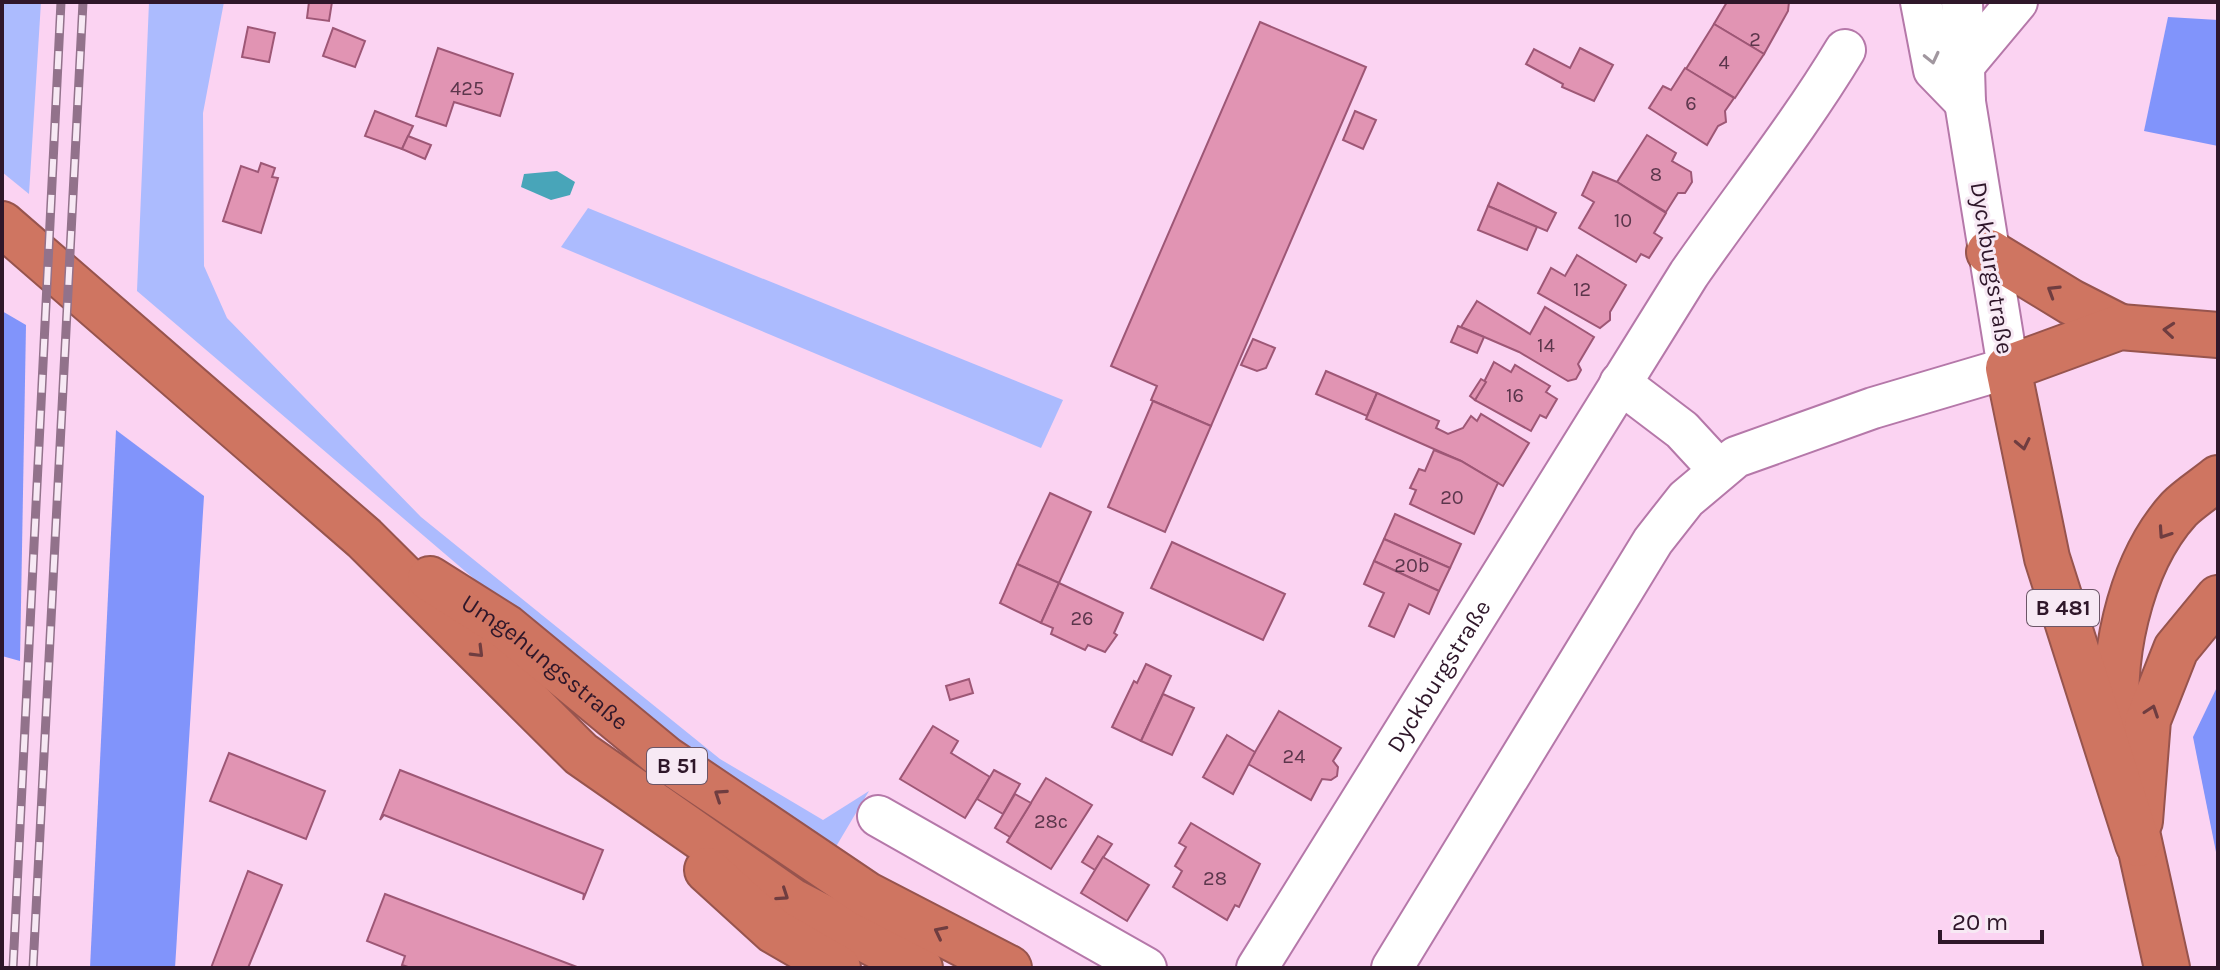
<svg xmlns="http://www.w3.org/2000/svg" width="2220" height="970" font-family="Karla,sans-serif">
	<style>
		.green { fill: #acbbfe }
		.forest { fill: #8194fb }
		.water { fill: #48a5b9 }
		.building { fill: #e194b3; stroke: #9e5776; stroke-width: 2 }
		.lines { fill: none; stroke-linecap: round; stroke-linejoin: round }
		.minor-casing { stroke: #b578a9; stroke-width: 44 }
		.highway-casing { stroke: #97544e; stroke-width: 48 }
		.minor { stroke: #fff; stroke-width: 40 }
		.highway { stroke: #cf7561; stroke-width: 44 }
		.rail-casing { stroke: #92728b; stroke-width: 9 }
		.rail { stroke: #f7e9f4; stroke-width: 6; stroke-dasharray: 18; stroke-linecap: butt }
		.oneway { stroke: #a1979f }
		.oneway2 { stroke: #6f3d40 }
		.labels { text-anchor: middle; dominant-baseline: central; stroke-width: 6; stroke-linejoin: round; paint-order: stroke }
		.number-label { font-size: 20px; fill: #5c364c }
		.shield { fill: #f7e9f4; stroke: #6b5667; stroke-width: 2 }
		.shield-label { font-size: 22px; font-weight: bold; fill: #2f172a }
		.street-label { font-size: 24px; fill: #2f172a; stroke: #f7e9f4 }
	</style>
	<rect width="100%" height="100%" fill="#fbd3f2"/>
	<!-- green -->
	<g class="green">
		<polygon points="2,2 41,2 29,194 2,172"/>
		<polygon points="149,2 224,2 203,113 204,266 227,318 421,517 720,759 823,820 869,791 834,850 704,775 137,291"/>
		<polygon points="588,208 1063,400 1041,448 561,247"/>
	</g>
	<!-- forest -->
	<g class="forest">
		<polygon points="2168,17 2218,20 2218,146 2144,131"/>
		<polygon points="2,311 26,325 20,661 2,656"/>
		<polygon points="116,430 204,496 175,968 90,968"/>
		<polygon points="2218,685 2218,862 2193,737"/>
	</g>
	<!-- water -->
	<polygon class="water" points="557,171 575,182 570,195 551,200 521,187 524,174"/>
	<!-- building -->
	<g class="building">
		<polygon points="309,2 332,2 329,21 307,18"/>
		<polygon points="1789,2 1788,11 1764,54 1714,24 1727,2"/>
		<polygon points="1260,22 1366,67 1211,426 1151,400 1157,386 1111,366"/>
		<polygon points="1714,24 1764,54 1735,98 1686,69"/>
		<polygon points="248,27 275,33 269,62 242,57"/>
		<polygon points="333,28 365,41 355,67 323,56"/>
		<polygon points="438,48 513,74 500,116 454,102 446,126 416,116"/>
		<polygon points="1580,48 1613,65 1594,101 1562,87 1563,84 1526,64 1534,49 1570,68"/>
		<polygon points="1685,68 1734,98 1725,111 1726,122 1718,126 1707,145 1649,108 1663,86 1671,90"/>
		<polygon points="375,111 413,126 402,149 365,136"/>
		<polygon points="1355,111 1376,120 1363,149 1343,140"/>
		<polygon points="1647,135 1676,153 1672,161 1691,172 1692,182 1685,193 1678,193 1666,212 1617,182"/>
		<polygon points="408,136 431,145 425,159 402,149"/>
		<polygon points="261,163 275,168 272,177 278,178 261,233 223,221 241,166 258,172"/>
		<polygon points="1593,172 1617,182 1666,213 1654,233 1662,238 1649,258 1641,254 1636,262 1579,228 1594,202 1582,195"/>
		<polygon points="1498,183 1556,213 1547,231 1488,206"/>
		<polygon points="1488,206 1537,227 1527,250 1478,230"/>
		<polygon points="1577,255 1626,285 1610,312 1610,320 1600,328 1538,293 1551,268 1565,276"/>
		<polygon points="1477,301 1530,334 1545,307 1594,337 1578,364 1581,370 1576,379 1568,381 1519,352 1461,327"/>
		<polygon points="1458,326 1484,337 1477,353 1451,342"/>
		<polygon points="1253,339 1275,348 1266,368 1257,371 1241,365"/>
		<polygon points="1494,362 1511,372 1515,365 1550,386 1546,392 1557,399 1546,418 1540,415 1531,431 1475,400"/>
		<polygon points="1326,371 1377,393 1367,416 1316,394"/>
		<polygon points="1481,379 1486,382 1475,400 1470,396"/>
		<polygon points="1377,393 1439,421 1436,428 1448,434 1463,428 1471,416 1477,421 1481,414 1529,443 1503,486 1461,461 1366,419"/>
		<polygon points="1153,401 1211,426 1165,532 1108,507"/>
		<polygon points="1434,450 1461,461 1498,483 1474,534 1410,504 1416,490 1410,488 1419,469 1425,471"/>
		<polygon points="1050,493 1091,512 1059,583 1017,564"/>
		<polygon points="1395,514 1461,544 1450,568 1384,539"/>
		<polygon points="1384,539 1450,568 1439,591 1374,561"/>
		<polygon points="1172,542 1285,594 1263,640 1151,588"/>
		<polygon points="1374,561 1439,591 1429,614 1409,604 1394,637 1369,626 1384,593 1364,584"/>
		<polygon points="1017,564 1059,583 1041,623 1000,603"/>
		<polygon points="1059,583 1123,613 1114,633 1117,635 1105,652 1088,645 1085,650 1051,634 1053,628 1041,623"/>
		<polygon points="1146,664 1171,676 1141,741 1112,727 1134,681 1137,683"/>
		<polygon points="969,679 973,693 950,700 946,686"/>
		<polygon points="1163,694 1194,708 1172,755 1141,741"/>
		<polygon points="1279,711 1341,748 1333,761 1338,767 1337,776 1331,780 1322,779 1311,800 1248,764"/>
		<polygon points="933,726 958,741 951,753 990,777 965,818 900,779"/>
		<polygon points="1227,735 1255,752 1233,794 1203,777"/>
		<polygon points="229,753 325,791 306,839 210,801"/>
		<polygon points="400,770 603,850 583,900 584,894 384,815 380,820"/>
		<polygon points="994,770 1020,784 1003,814 977,799"/>
		<polygon points="1046,778 1092,805 1051,869 1007,842"/>
		<polygon points="1015,794 1031,803 1010,837 995,828"/>
		<polygon points="1191,823 1260,864 1239,907 1235,905 1227,920 1173,887 1182,871 1175,866 1186,847 1179,843"/>
		<polygon points="1098,836 1112,844 1095,870 1082,862"/>
		<polygon points="1103,857 1149,885 1127,921 1081,893"/>
		<polygon points="248,871 282,885 248,968 211,968"/>
		<polygon points="385,894 577,967 577,968 411,968 402,965 405,956 367,941"/>
	</g>
	<g class="lines">
		<defs>
			<g id="minor">
				<polyline points="1921,2 1934,70 1965,102"/>
				<polyline points="1966,63 2017,2"/>
				<polyline points="1620,383 1682,430 1718,469"/>
				<polyline points="878,816 1146,968"/>
				<path id="s1" d="M1257,968L1689,274C1741,199 1798,128 1845,50"/>
				<polyline points="1392,968 1653,541 1686,499 1736,457 1873,408 2008,368 1965,102 1962,2"/>
			</g>
			<g id="highway">
				<polyline points="2,224 364,538 581,754 792,901 920,968"/>
				<polyline points="1989,252 2071,302 2120,327"/>
				<path id="s2" d="M430,579L506,627L666,759L866,894L1009,968"/>
				<path d="M2120,738C2107,667 2129,564 2179,509C2190,498 2206,488 2218,478"/>
				<polyline points="2133,814 2167,968"/>
				<polyline points="2140,821 2148,720 2176,649 2218,598"/>
				<polyline points="2138,844 2047,558 2008,368 2120,327 2218,335"/>
				<polyline points="707,870 774,931 838,968"/>
			</g>
		</defs>
		<!-- minor casing -->
		<use href="#minor" class="minor-casing"/>
		<!-- highway casing -->
		<use href="#highway" class="highway-casing"/>
		<!-- minor -->
		<use href="#minor" class="minor"/>
		<!-- highway -->
		<use href="#highway" class="highway"/>
		<defs>
			<g id="rail">
				<polyline points="13,968 61,2"/>
				<polyline points="33,968 83,2"/>
			</g>
		</defs>
		<!-- rail casing -->
		<use href="#rail" class="rail-casing"/>
		<!-- rail -->
		<use href="#rail" class="rail"/>
	</g>
	<!-- one-way arrows -->
	<defs><path id="oneway-chevron" d="M-2-3.5L2.5 0L-2 3.5" fill="none" stroke-width="1.6" stroke-linecap="round" stroke-linejoin="round" transform="scale(2)"/></defs>
	<use class="oneway" href="#oneway-chevron" transform="translate(1932 58) rotate(77)"/>
	<g class="oneway2">
		<use href="#oneway-chevron" transform="translate(2053 291) rotate(-148)"/>
		<use href="#oneway-chevron" transform="translate(2169 330) rotate(-175)"/>
		<use href="#oneway-chevron" transform="translate(2023 444) rotate(78)"/>
		<use href="#oneway-chevron" transform="translate(2164 533) rotate(124)"/>
		<use href="#oneway-chevron" transform="translate(478 652) rotate(45)"/>
		<use href="#oneway-chevron" transform="translate(2152 711) rotate(-71)"/>
		<use href="#oneway-chevron" transform="translate(720 795) rotate(-146)"/>
		<use href="#oneway-chevron" transform="translate(783 895) rotate(34)"/>
		<use href="#oneway-chevron" transform="translate(940 932) rotate(-153)"/>
	</g>
	<g class="labels">
		<!-- number labels -->
		<g class="number-label">
			<text x="1755" y="39">2</text>
			<text x="1724" y="62">4</text>
			<text x="467" y="88">425</text>
			<text x="1691" y="103">6</text>
			<text x="1656" y="174">8</text>
			<text x="1623" y="220">10</text>
			<text x="1582" y="289">12</text>
			<text x="1546" y="345">14</text>
			<text x="1515" y="395">16</text>
			<text x="1452" y="497">20</text>
			<text x="1412" y="565">20b</text>
			<text x="1082" y="618">26</text>
			<text x="1294" y="756">24</text>
			<text x="1051" y="821">28c</text>
			<text x="1215" y="878">28</text>
		</g>
		<!-- shield labels -->
		<g class="shield">
			<rect x="2027" y="590" width="72" height="36" rx="6"/>
			<rect x="647" y="748" width="60" height="36" rx="6"/>
		</g>
		<g class="shield-label">
			<text x="2063" y="608">B 481</text>
			<text x="677" y="766">B 51</text>
		</g>
		<!-- street labels -->
		<g class="street-label">
			<text transform="translate(1992 268) rotate(81)">Dyckburgstraße</text>
			<text stroke="none"><textPath href="#s2" startOffset="142">Umgehungsstraße</textPath></text>
			<text stroke="none"><textPath href="#s1" startOffset="344">Dyckburgstraße</textPath></text>
		</g>
	</g>
	<!-- border -->
	<rect width="2220" height="970" fill="none" stroke="#2f172a" stroke-width="8"/>
	<!-- scale -->
	<path d="M1940 930v12h102v-12" fill="none" stroke="#2f172a" stroke-width="4"/>
	<text x="1952" y="930" font-size="24" fill="#2f172a" stroke="#f7e9f4" stroke-width="6" paint-order="stroke">20 m</text>
</svg>
